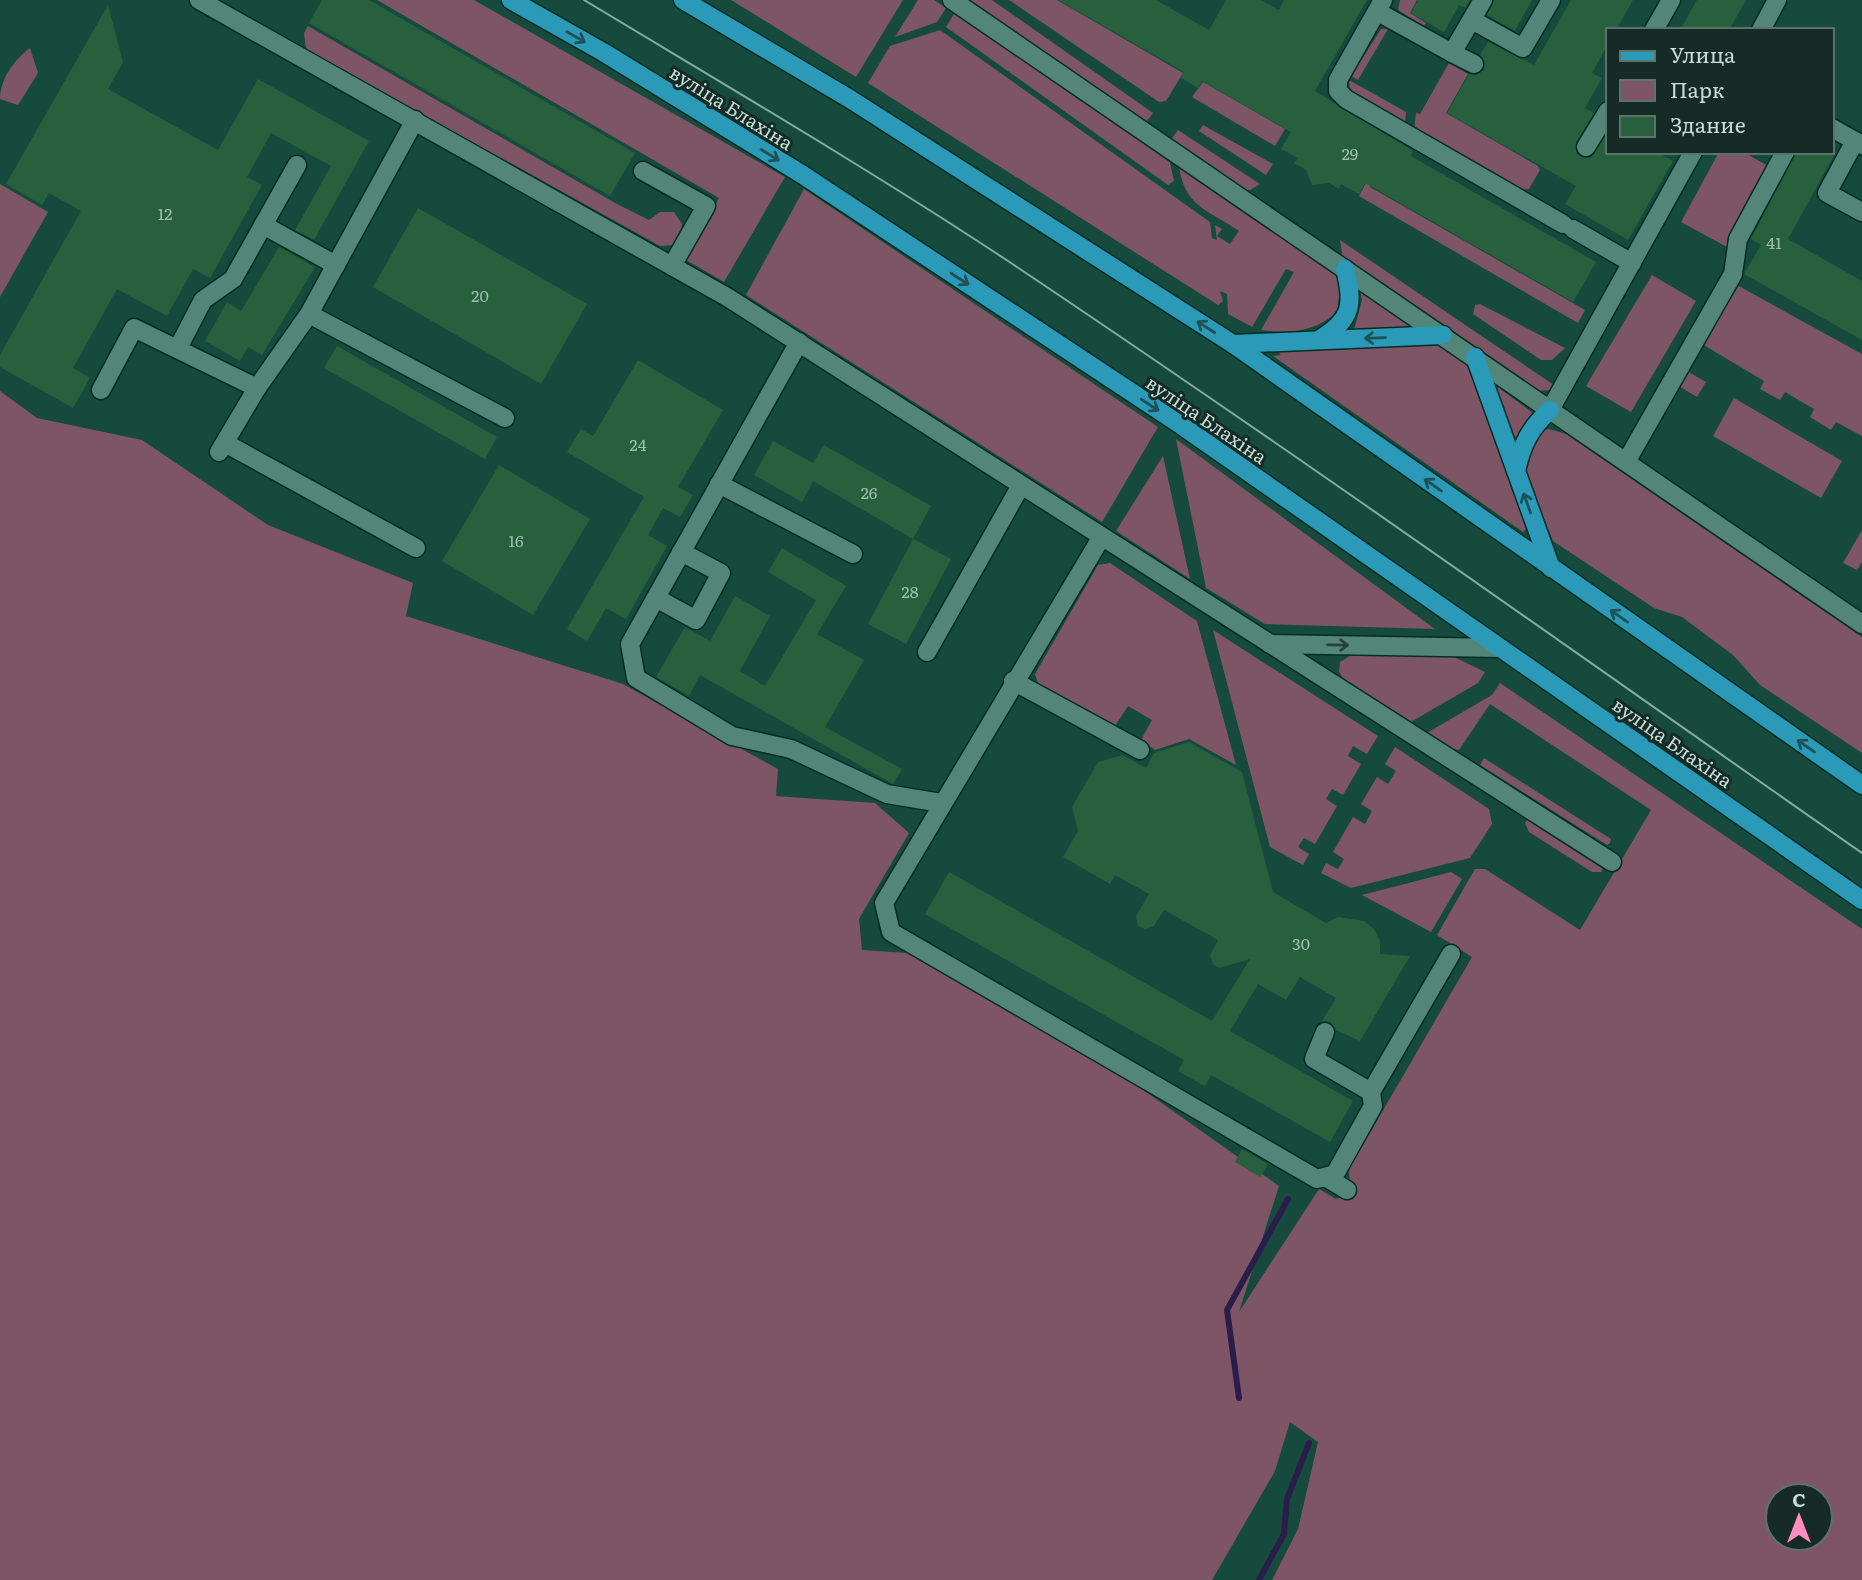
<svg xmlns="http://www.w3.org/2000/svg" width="1862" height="1580" font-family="Literata,serif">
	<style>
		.green { fill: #7e5565; fill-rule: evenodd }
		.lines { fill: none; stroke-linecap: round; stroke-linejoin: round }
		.stream { stroke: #2b1d4b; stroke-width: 6 }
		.building { fill: #28603e }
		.minor-casing { stroke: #042e25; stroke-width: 21 }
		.major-casing { stroke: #042e25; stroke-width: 21 }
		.minor { stroke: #538678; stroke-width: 18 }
		.major { stroke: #2b99b8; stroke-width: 18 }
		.tram { stroke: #88aba1; stroke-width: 2 }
		.oneway { stroke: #1d5258 }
		.oneway2 { stroke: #25423a }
		.labels { text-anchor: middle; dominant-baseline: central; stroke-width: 6; stroke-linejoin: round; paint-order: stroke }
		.number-label { font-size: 16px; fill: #9ebeb0 }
		.street-label { font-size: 19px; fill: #c5ded6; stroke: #162b25 }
	</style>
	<rect width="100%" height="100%" fill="#154a3d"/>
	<!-- green -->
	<g class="green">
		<polygon points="377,0 474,0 785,177 724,282 686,260 719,198"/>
		<polygon points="731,0 903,0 856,77"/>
		<polygon points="918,0 934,0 946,8 937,22 895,37"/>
		<polygon points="968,0 992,0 1153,113 1145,124"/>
		<polygon points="1009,0 1057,0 1183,73 1166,101 1159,102"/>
		<polygon points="1400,0 1417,0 1410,13 1426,23 1424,26 1437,36 1398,10"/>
		<polygon points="955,12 1169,158 1174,181 1168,185 946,27"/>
		<polygon points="308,26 617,204 649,220 660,212 674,212 682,224 680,236 673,245 660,246 306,50 304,33"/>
		<polygon points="1381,29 1388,29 1358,80 1351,76"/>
		<path d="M940,30L1210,222L1212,238L1217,240L1215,225L1222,229L1217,236L1230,244L1239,231C1206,208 1182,207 1178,158L1333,267L1341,280L1337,312C1315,332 1290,334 1261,330L1294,272L1286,269L1252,327L1228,314L1227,294L1220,291L1223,301L1218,305L868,83L890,46Z"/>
		<path d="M30,48L38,73L18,105L0,99C0,79 14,60 30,48Z"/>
		<polygon points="1449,63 1468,74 1446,113 1538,166 1540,170 1529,189 1519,190 1414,130 1416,113 1420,114"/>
		<polygon points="1349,80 1406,112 1405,123 1350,91"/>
		<polygon points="1203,82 1285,129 1275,146 1192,97"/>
		<polygon points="1203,125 1273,164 1266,175 1199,131"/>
		<polygon points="1178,130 1260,184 1250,190 1239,190 1170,141"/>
		<polygon points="1719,152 1743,152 1770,167 1727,247 1681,222"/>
		<polygon points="1367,181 1372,183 1370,187 1585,310 1578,323 1359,196"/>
		<polygon points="0,184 48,212 0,297"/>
		<polygon points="804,189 1158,427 1102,522 746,295"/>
		<polygon points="1340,240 1554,385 1550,390 1537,391 1343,259"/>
		<polygon points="1652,275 1696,301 1631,412 1586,386"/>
		<polygon points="1358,282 1425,330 1354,330 1362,300"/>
		<polygon points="1737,285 1862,354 1862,436 1836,422 1831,430 1810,417 1814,409 1785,392 1780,400 1760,389 1764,381 1702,344"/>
		<polygon points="1480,304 1565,348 1552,360 1541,360 1473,314 1475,305"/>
		<polygon points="1444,345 1467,361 1526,529 1523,532 1273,356 1281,355 1278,352"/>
		<polygon points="1685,370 1706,382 1697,397 1677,385"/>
		<polygon points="1491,382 1537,416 1512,441"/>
		<path d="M0,391L37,418L142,440L268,525L413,583L406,616L623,684L778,769L776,796L875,803L909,833L859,919L862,950L954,956L1279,1186L1239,1312L1319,1189L1336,1199L1345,1196L1350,1185L1349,1169L1472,957L1437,935L1475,869H1485L1580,930L1651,810L1490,704L1459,750L1446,748L1425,734L1492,695L1500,683L1862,929V1580H1272L1298,1529L1318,1442L1290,1422L1275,1471L1212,1580H0ZM1778,1496H1820V1538H1778Z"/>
		<polygon points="1734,398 1842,461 1821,498 1713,436"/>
		<polygon points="1549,429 1566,434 1862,637 1862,753 1760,685 1733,655 1682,617 1654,608 1553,541 1524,471 1537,433"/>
		<polygon points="1176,439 1435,629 1265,624 1206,588"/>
		<polygon points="1163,456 1190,579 1116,531"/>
		<polygon points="1862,530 1862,562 1857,570 1843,563"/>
		<polygon points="1110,563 1197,621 1236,765 1189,739 1155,750 1141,740 1152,720 1128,706 1113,729 1039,686 1035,674 1098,565"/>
		<polygon points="1213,630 1378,736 1367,754 1353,746 1348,756 1361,764 1343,795 1332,789 1326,799 1337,806 1315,844 1304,838 1298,847 1309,854 1303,865 1270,847"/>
		<polygon points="1353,654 1450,655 1485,672 1478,683 1409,723 1343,680 1339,671 1340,662"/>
		<polygon points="1395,747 1489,809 1492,824 1470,858 1351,888 1321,873 1326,863 1338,869 1344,859 1333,852 1353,817 1365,824 1372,811 1361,804 1377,777 1388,784 1396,771 1385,764"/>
		<polygon points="1484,758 1611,839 1610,843 1607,845 1480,765"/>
		<polygon points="1527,820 1603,869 1601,872 1592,872 1529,832 1525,823"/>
		<polygon points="1451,872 1462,879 1431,932 1362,895"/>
	</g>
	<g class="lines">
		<!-- stream -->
		<g class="stream">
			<polyline points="1239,1398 1227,1310 1288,1199"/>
			<polyline points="1259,1580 1284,1534 1287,1499 1309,1443"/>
		</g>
	</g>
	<!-- building -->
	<g class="building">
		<polygon points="322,0 369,0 635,153 610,196 309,23"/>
		<polygon points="1058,0 1156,0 1209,30 1226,0 1261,0 1279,10 1284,0 1367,0 1315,91 1413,151 1411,156 1596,262 1573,302 1365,183 1359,194 1341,184 1339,189 1329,183 1312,185 1306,170 1294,163 1298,158 1281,149 1291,132 1202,81 1198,88 1181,78 1184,72"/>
		<polygon points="1418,0 1470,0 1465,8 1459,5 1444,32 1411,13"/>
		<polygon points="1494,0 1532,0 1515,31 1487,15"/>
		<polygon points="1571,0 1633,0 1616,30 1608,30 1608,44 1592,73 1602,78 1585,108 1594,113 1576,142 1576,153 1585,158 1592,157 1608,132 1608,152 1657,152 1673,161 1628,240 1565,204 1576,186 1447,113 1469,74 1475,75 1484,70 1485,63 1480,55 1488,42 1534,65"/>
		<polygon points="1697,0 1746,0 1729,30 1680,30"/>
		<polygon points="108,5 123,62 108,89 218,150 258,79 369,141 314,240 295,230 331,166 271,133 247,177 262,185 210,278 193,269 167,316 117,289 73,368 90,378 73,408 0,367 0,355 81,211 49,193 42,205 6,184"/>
		<polygon points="1796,152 1836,152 1788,239 1862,281 1862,340 1744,274 1761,245 1751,239"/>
		<polygon points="418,208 587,304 541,384 373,287"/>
		<polygon points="279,247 315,267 262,355 248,347 240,361 205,341 227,302 241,311"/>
		<polygon points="337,346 497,437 485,459 324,368"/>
		<polygon points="638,360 723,410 678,487 693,495 680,517 663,508 648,535 667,546 626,619 606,608 587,641 567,629 644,497 567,452 581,429 593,436"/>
		<polygon points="773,441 813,463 824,445 931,506 913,539 813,481 802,502 754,475"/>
		<polygon points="499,465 590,519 533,615 442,561"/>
		<polygon points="913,539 951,559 906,644 868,624"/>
		<polygon points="782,548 846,586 817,634 864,660 825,727 902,769 893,784 700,675 689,696 656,677 685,627 710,641 735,596 770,616 740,671 765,686 816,600 768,572"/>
		<polygon points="1189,742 1242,772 1273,892 1326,923 1338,917 1364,921 1374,929 1380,941 1380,954 1410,956 1360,1041 1336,1030 1330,1022 1322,1021 1336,998 1300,977 1286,1000 1258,984 1230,1031 1353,1101 1330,1142 1211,1075 1205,1086 1178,1071 1184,1060 925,914 949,872 1212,1021 1250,959 1219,968 1213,964 1210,955 1218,940 1164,910 1154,926 1145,929 1138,926 1136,916 1149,894 1115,875 1110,884 1063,857 1078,831 1072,807 1098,762 1123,755 1146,768 1154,753"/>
		<polygon points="1242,1149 1268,1164 1260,1177 1235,1162"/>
	</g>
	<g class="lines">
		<defs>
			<g id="minor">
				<polyline points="199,0 727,297 1612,862"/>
				<polyline points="952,0 1862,624"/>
				<polyline points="1383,0 1338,80 1338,91 1346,99 1563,224"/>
				<polyline points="1378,12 1452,53 1483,0"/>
				<polyline points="1472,20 1523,48 1551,0"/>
				<polyline points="1654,30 1671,0"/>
				<polyline points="1761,30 1777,0"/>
				<polyline points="1452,53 1474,64"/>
				<polyline points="1832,128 1862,145"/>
				<polyline points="1855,141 1827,193 1862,212"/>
				<polyline points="1586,147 1608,111"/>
				<polyline points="643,171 706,206 672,266"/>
				<polyline points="263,225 336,265"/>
				<polyline points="1573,229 1632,263"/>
				<polyline points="309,314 505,418"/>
				<polyline points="799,342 630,644 636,678 732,736 791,749 887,794 941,803"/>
				<polyline points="178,348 203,300 233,279 297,165"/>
				<polyline points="101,390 134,328 257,388"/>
				<polyline points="1550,410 1693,152"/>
				<polyline points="225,443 416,548"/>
				<polyline points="219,452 257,388 309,314 415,120"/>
				<polyline points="1626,462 1733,274 1738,239 1785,152"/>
				<polyline points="719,484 853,554"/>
				<polyline points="1101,538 884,903 891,932 1317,1179 1335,1174 1373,1106 1371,1092 1451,954"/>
				<polyline points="656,598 696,620 721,573 681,552"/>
				<polyline points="1270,644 1500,648"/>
				<polyline points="927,652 1020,487"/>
				<polyline points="1013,681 1140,750"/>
				<polyline points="1325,1032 1314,1059 1371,1092"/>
				<polyline points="1327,1178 1347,1190"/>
			</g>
			<g id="major">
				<polyline points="511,0 603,52 803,175 1178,423 1862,900"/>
				<polyline points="683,0 850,99 1233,344 1862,785"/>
				<path d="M1320,339C1352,320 1354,304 1345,269"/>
				<polyline points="1233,344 1443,335"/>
				<polyline points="1475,357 1551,568"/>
				<path d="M1516,471C1522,444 1530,428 1550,410"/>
			</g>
		</defs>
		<!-- minor casing -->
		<use href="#minor" class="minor-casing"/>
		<!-- major casing -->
		<use href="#major" class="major-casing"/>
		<!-- minor -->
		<use href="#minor" class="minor"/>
		<!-- major -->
		<use href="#major" class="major"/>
		<!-- tram -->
		<path class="tram" d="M584,0C725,85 867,168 1005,259C1294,452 1577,654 1862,853"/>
	</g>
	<!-- one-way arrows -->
	<defs><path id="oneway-shaft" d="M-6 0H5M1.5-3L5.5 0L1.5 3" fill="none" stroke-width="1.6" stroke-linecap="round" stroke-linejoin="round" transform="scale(1.75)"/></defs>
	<g class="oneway">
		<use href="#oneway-shaft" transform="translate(576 37) rotate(30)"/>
		<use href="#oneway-shaft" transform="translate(770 155) rotate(32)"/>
		<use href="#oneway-shaft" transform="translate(960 279) rotate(33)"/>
		<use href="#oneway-shaft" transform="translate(1206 327) rotate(-147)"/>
		<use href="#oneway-shaft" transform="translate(1375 338) rotate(178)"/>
		<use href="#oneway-shaft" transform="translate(1150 405) rotate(33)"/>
		<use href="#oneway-shaft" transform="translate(1433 485) rotate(-145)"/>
		<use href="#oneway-shaft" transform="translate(1527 503) rotate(-110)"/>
		<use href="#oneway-shaft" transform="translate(1619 616) rotate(-145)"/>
		<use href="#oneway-shaft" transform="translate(1806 746) rotate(-145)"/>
	</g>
	<use class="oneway2" href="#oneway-shaft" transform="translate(1338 645) rotate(1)"/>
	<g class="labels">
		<!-- number labels -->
		<g class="number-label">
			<text x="1350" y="153">29</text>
			<text x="165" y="213">12</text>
			<text x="1774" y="242">41</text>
			<text x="480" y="295">20</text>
			<text x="638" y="444">24</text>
			<text x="869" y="492">26</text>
			<text x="516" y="540">16</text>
			<text x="910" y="591">28</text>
			<text x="1301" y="943">30</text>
		</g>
		<!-- street labels -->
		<g class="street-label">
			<text transform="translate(732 107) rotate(32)">вуліца Блахіна</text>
			<text transform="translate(1207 419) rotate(34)">вуліца Блахіна</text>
			<text transform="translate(1673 742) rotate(35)">вуліца Блахіна</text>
		</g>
	</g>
	<!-- legend -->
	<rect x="1606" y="28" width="228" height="126" fill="#162b25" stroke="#5c736c" stroke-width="2"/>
	<rect x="1620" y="51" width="35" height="10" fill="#2b99b8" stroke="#5c736c" stroke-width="2"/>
	<text x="1670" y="63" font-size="21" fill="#c5ded6">Улица</text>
	<rect x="1620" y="80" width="35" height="21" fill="#7e5565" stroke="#5c736c" stroke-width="2"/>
	<text x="1670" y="98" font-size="21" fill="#c5ded6">Парк</text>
	<rect x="1620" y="116" width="35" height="21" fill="#28603e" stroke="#5c736c" stroke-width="2"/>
	<text x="1670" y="133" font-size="21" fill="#c5ded6">Здание</text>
	<!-- north arrow -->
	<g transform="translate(1799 1517)"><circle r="33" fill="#162b25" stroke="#5c736c" stroke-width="2"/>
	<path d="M0-5L12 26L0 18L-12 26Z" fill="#fe8ebd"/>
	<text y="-10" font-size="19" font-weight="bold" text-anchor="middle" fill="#c5ded6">С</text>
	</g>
</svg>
